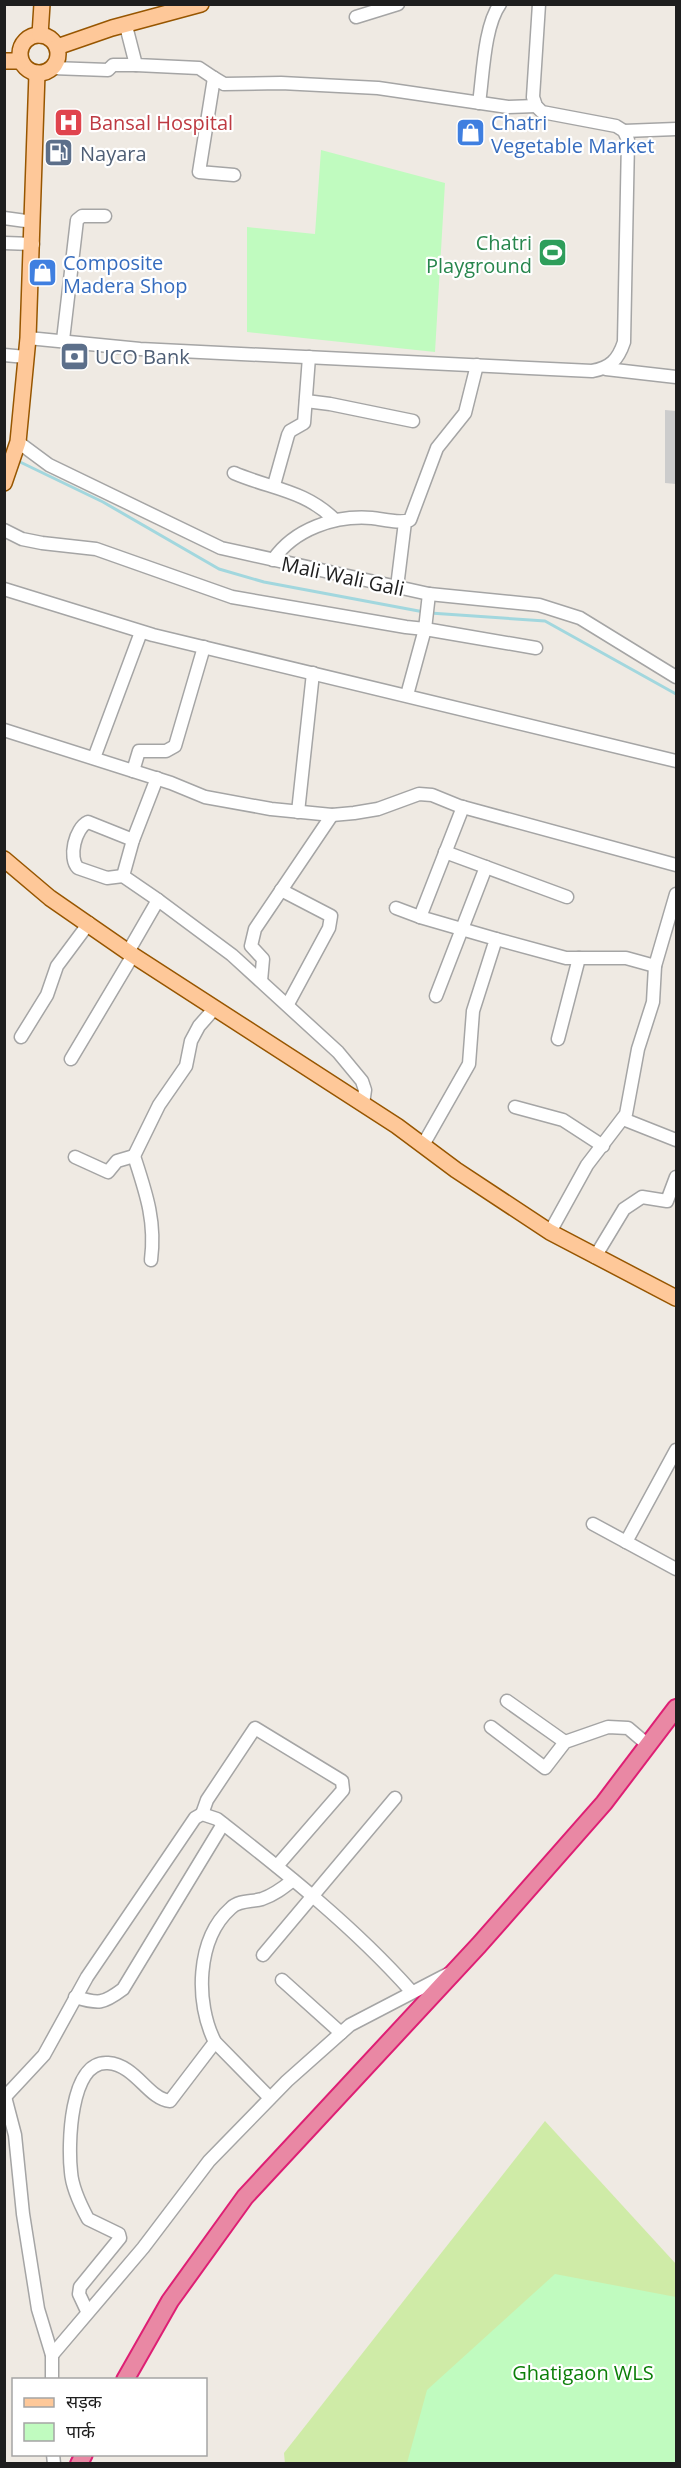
<svg xmlns="http://www.w3.org/2000/svg" width="681" height="2468" font-family="'Open Sans','Noto Sans Devanagari',sans-serif">
	<style>
		.religious { fill: #ccc }
		.grass { fill: #cfeba7 }
		.park { fill: #c0fbbf }
		.lines { fill: none; stroke-linecap: round; stroke-linejoin: round }
		.stream { stroke: #a2d7de; stroke-width: 3 }
		.minor-casing { stroke: #a5a5a5; stroke-width: 15 }
		.major-casing { stroke: #975600; stroke-width: 18 }
		.highway-casing { stroke: #de1f74; stroke-width: 20 }
		.minor { stroke: #fff; stroke-width: 12 }
		.major { stroke: #fec899; stroke-width: 15 }
		.highway { stroke: #e988a4; stroke-width: 16 }
		.labels { text-anchor: middle; dominant-baseline: central; stroke-width: 4.5; stroke-linejoin: round; paint-order: stroke }
		.health-label { font-size: 20px; fill: #be3a42; stroke: #fff; text-anchor: start }
		.shop-label { font-size: 20px; fill: #366cbe; stroke: #fff; text-anchor: start }
		.service-label { font-size: 20px; fill: #4e5e75; stroke: #fff; text-anchor: start }
		.leisure-label { font-size: 20px; fill: #27864d; stroke: #fff; text-anchor: end }
		.street-label { font-size: 20px; fill: #1e1e1e; stroke: #fff }
		.park-label { font-size: 20px; fill: #0b7f08; stroke: #fff }
	</style>
	<rect width="100%" height="100%" fill="#efeae3"/>
	<!-- religious -->
	<polygon class="religious" points="665,410 676,411 676,484 665,483"/>
	<!-- grass -->
	<polygon class="grass" points="545,2121 676,2264 676,2463 285,2464 284,2453"/>
	<!-- park -->
	<g class="park">
		<polygon points="321,150 445,183 435,352 247,332 247,227 315,234"/>
		<polygon points="555,2274 676,2297 676,2463 407,2463 427,2390"/>
	</g>
	<g class="lines">
		<!-- stream -->
		<g class="stream">
			<polyline points="18,461 103,502 219,569 264,582 424,612"/>
			<polyline points="430,613 545,621 676,694"/>
		</g>
		<defs>
			<g id="minor">
				<polyline points="356,17 398,4"/>
				<polyline points="126,26 136,65 199,68 214,78"/>
				<polyline points="52,68 108,70 113,65 136,65"/>
				<path d="M479,103C483,76 484,26 500,4"/>
				<polyline points="624,131 676,129"/>
				<polyline points="234,175 199,172 214,78 224,84 281,83 378,88 508,107 536,106"/>
				<polyline points="4,218 33,222"/>
				<polyline points="4,243 33,244"/>
				<path d="M28,338L140,349L592,371C610,368 618,360 624,342L628,140L624,131L616,126L542,112L536,106L533,97L539,4"/>
				<polyline points="63,340 77,220 82,216 105,216"/>
				<polyline points="4,355 26,357"/>
				<polyline points="606,369 676,377"/>
				<polyline points="306,401 330,404 413,421"/>
				<polyline points="18,442 49,465 221,548 429,594 539,605 580,618 676,677"/>
				<path d="M234,473C271,489 305,490 335,520"/>
				<polyline points="274,485 288,435 290,431 304,423 309,357"/>
				<polyline points="4,530 22,539 42,543 96,549 232,597 406,627 425,629 429,594"/>
				<path d="M273,560C294,529 335,515 372,518C383,519 399,524 410,520L437,448L465,413L477,365"/>
				<polyline points="397,587 405,522"/>
				<polyline points="4,589 153,635 676,761"/>
				<polyline points="407,695 425,629 536,648"/>
				<polyline points="4,730 171,783 205,797 271,809 332,815 354,813 378,809 419,794 432,795 459,806 676,865"/>
				<polyline points="94,758 141,632"/>
				<polyline points="133,771 139,751 166,751 175,746 204,647"/>
				<polyline points="157,778 133,840 123,876 158,900"/>
				<polyline points="298,812 313,673"/>
				<polyline points="445,852 567,897"/>
				<path d="M123,876L107,878L78,868C68,858 75,828 88,822L133,840"/>
				<polyline points="281,890 331,916 329,928 288,1004"/>
				<polyline points="396,908 420,917"/>
				<polyline points="496,939 566,958 626,958 655,966"/>
				<polyline points="128,952 158,900 232,955 338,1052 362,1081 365,1090 363,1104"/>
				<polyline points="261,981 263,959 251,946 255,929 332,815"/>
				<polyline points="436,996 486,867"/>
				<polyline points="21,1037 47,995 57,966 89,923"/>
				<polyline points="558,1039 579,958"/>
				<polyline points="71,1059 133,955"/>
				<polyline points="515,1107 563,1120 603,1146"/>
				<polyline points="623,1119 676,1140"/>
				<polyline points="423,1145 469,1064 473,1011 496,939 420,917 463,807"/>
				<polyline points="134,1156 159,1105 186,1066 191,1041 199,1026 214,1009"/>
				<path d="M134,1156C146,1193 156,1221 151,1260"/>
				<polyline points="75,1157 108,1172 117,1161 134,1156"/>
				<polyline points="550,1232 587,1165 626,1114 638,1049 653,1002 655,966 676,894"/>
				<polyline points="595,1257 624,1209 642,1197 667,1201 676,1177"/>
				<polyline points="593,1524 676,1569"/>
				<polyline points="626,1542 676,1450"/>
				<polyline points="507,1701 565,1742"/>
				<polyline points="491,1727 545,1768 565,1742 608,1727 628,1728 648,1745"/>
				<polyline points="202,1814 207,1800 255,1728 342,1781 343,1790 277,1866"/>
				<polyline points="263,1955 395,1798"/>
				<polyline points="282,1980 341,2033"/>
				<path d="M75,1997C99,2004 103,2004 123,1989L223,1824"/>
				<polyline points="4,2093 15,2135 23,2214 38,2309 52,2355 52,2380"/>
				<path d="M4,2098L44,2055L87,1977L195,1818L202,1814L217,1819C285,1872 354,1927 411,1991"/>
				<path d="M270,2098L215,2042C195,2003 196,1939 231,1908C239,1900 252,1902 262,1899C274,1895 283,1888 293,1880"/>
				<path d="M87,2311L79,2294L80,2287L120,2238L119,2234L88,2219C81,2206 72,2187 71,2172C68,2147 69,2060 108,2063C136,2065 148,2099 170,2101L215,2042"/>
				<polyline points="52,2355 143,2248 209,2161 287,2081 350,2025 448,1974"/>
				<polyline points="53,2454 54,2464"/>
			</g>
			<g id="major">
				<circle cx="39" cy="54" r="19"/>
				<polyline points="40,35 42,4"/>
				<polyline points="57,47 112,28 201,4"/>
				<polyline points="4,61 21,61"/>
				<polyline points="4,483 18,442 28,338 37,73"/>
				<polyline points="4,859 50,898 128,952 397,1126 456,1170 550,1232 676,1298"/>
			</g>
			<g id="highway">
				<polyline points="125,2380 170,2301 245,2197 479,1945 604,1803 676,1708"/>
				<polyline points="79,2464 84,2454"/>
			</g>
		</defs>
		<!-- minor casing -->
		<use href="#minor" class="minor-casing"/>
		<!-- major casing -->
		<use href="#major" class="major-casing"/>
		<!-- highway casing -->
		<use href="#highway" class="highway-casing"/>
		<!-- minor -->
		<use href="#minor" class="minor"/>
		<!-- major -->
		<use href="#major" class="major"/>
		<!-- highway -->
		<use href="#highway" class="highway"/>
	</g>
	<!-- icons -->
	<defs>
		<symbol id="hospital-square" viewBox="-11 -11 22 22"><rect x="-9" y="-9" width="18" height="18" rx="4" fill="#e0444e" stroke="#fff"/><path d="M-5-5h3v3.5h4V-5h3V5h-3V1.5h-4V5h-3Z" fill="#fff"/></symbol>
		<symbol id="shop-square" viewBox="-11 -11 22 22"><rect x="-9" y="-9" width="18" height="18" rx="4" fill="#3f7fe0" stroke="#fff"/><path d="M-5-2.5h2.3a2.7 3.5 0 0 1 5.4 0H5L5.5 6h-11ZM-1.5-2.5h3a1.5 2.3 0 0 0-3 0Z" fill="#fff"/></symbol>
		<symbol id="fuel-square" viewBox="-11 -11 22 22"><rect x="-9" y="-9" width="18" height="18" rx="4" fill="#5c6f8a" stroke="#fff"/><path d="M-5.5-6h7V0h2V4h1.3V-2.5L3-4.5l.8-.8L6-3V5H2.5V1h-1V6h-7ZM-4.2-4.7v3.2H.2V-4.7Z" fill="#fff"/></symbol>
		<symbol id="stadium-square" viewBox="-11 -11 22 22"><rect x="-9" y="-9" width="18" height="18" rx="4" fill="#2e9e5b" stroke="#fff"/><path d="M0-5a6.5 5 0 1 0 0 10a6.5 5 0 1 0 0-10ZM-3.5-1.8h7v3.6h-7Z" fill="#fff"/></symbol>
		<symbol id="bank-square" viewBox="-11 -11 22 22"><rect x="-9" y="-9" width="18" height="18" rx="4" fill="#5c6f8a" stroke="#fff"/><path d="M-6-4H6V4H-6ZM0-2.3a2.3 2.3 0 1 0 0 4.6a2.3 2.3 0 1 0 0-4.6Z" fill="#fff"/></symbol>
	</defs>
	<g fill-rule="evenodd">
		<use href="#hospital-square" x="52" y="106" width="33" height="33"/>
		<use href="#shop-square" x="454" y="116" width="33" height="33"/>
		<use href="#fuel-square" x="42" y="136" width="33" height="33"/>
		<use href="#stadium-square" x="536" y="236" width="33" height="33"/>
		<use href="#shop-square" x="26" y="256" width="33" height="33"/>
		<use href="#bank-square" x="58" y="340" width="33" height="33"/>
	</g>
	<g class="labels">
		<!-- health labels -->
		<g class="health-label">
			<text x="89" y="122">Bansal Hospital</text>
		</g>
		<!-- shop labels -->
		<g class="shop-label">
			<text x="491" y="122">Chatri<tspan x="491" dy="23">Vegetable Market</tspan></text>
			<text x="63" y="262">Composite<tspan x="63" dy="23">Madera Shop</tspan></text>
		</g>
		<!-- service labels -->
		<g class="service-label">
			<text x="80" y="153">Nayara</text>
			<text x="95" y="356">UCO Bank</text>
		</g>
		<!-- leisure labels -->
		<g class="leisure-label">
			<text x="532" y="242">Chatri<tspan x="532" dy="23">Playground</tspan></text>
		</g>
		<!-- street labels -->
		<g class="street-label">
			<text transform="translate(343 576) rotate(12)">Mali Wali Gali</text>
		</g>
		<!-- park labels -->
		<g class="park-label">
			<text x="583" y="2372">Ghatigaon WLS</text>
		</g>
	</g>
	<!-- border -->
	<rect width="681" height="2468" fill="none" stroke="#1e1e1e" stroke-width="12"/>
	<!-- legend -->
	<rect x="12" y="2378" width="195" height="78" fill="#ffffff" stroke="#a5a5a5" stroke-width="1.5"/>
	<rect x="24" y="2398" width="30" height="9" fill="#fec899" stroke="#a5a5a5" stroke-width="1.5"/>
	<text x="66" y="2408" font-size="18" fill="#1e1e1e">सड़क</text>
	<rect x="24" y="2423" width="30" height="18" fill="#c0fbbf" stroke="#a5a5a5" stroke-width="1.5"/>
	<text x="66" y="2438" font-size="18" fill="#1e1e1e">पार्क</text>
</svg>
